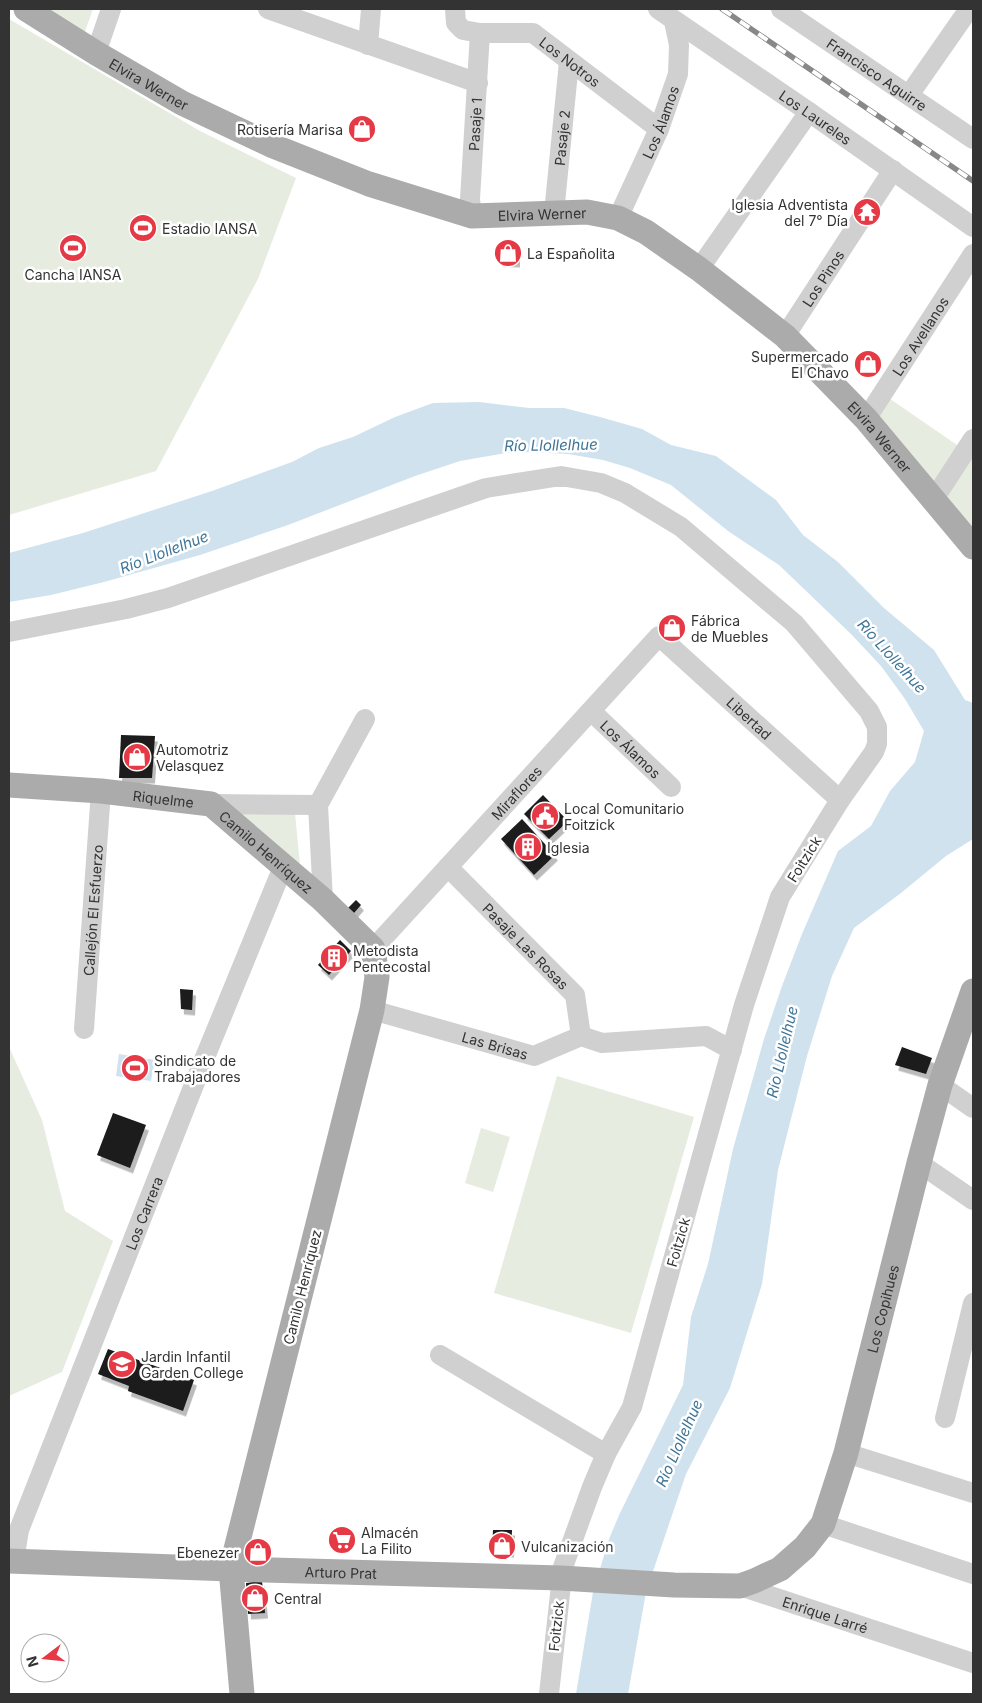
<svg xmlns="http://www.w3.org/2000/svg" width="982" height="1703" font-family="Inter,sans-serif">
	<style>
		.green { fill: #e6ecdf }
		.water { fill: #cfe2ee }
		.building { fill: #1a1a1a; filter: url(#shadow) }
		.lines { fill: none; stroke-linecap: round; stroke-linejoin: round }
		.minor { stroke: #d0d0d0; stroke-width: 20 }
		.major { stroke: #ababab; stroke-width: 25 }
		.rail-casing { stroke: #888; stroke-width: 5.5 }
		.rail { stroke: #fff; stroke-width: 4; stroke-dasharray: 11; stroke-linecap: butt }
		.labels { text-anchor: middle; dominant-baseline: central; stroke-width: 5; stroke-linejoin: round; paint-order: stroke }
		.street-label { font-size: 14px; fill: #333; stroke: #fff }
		.poi-label { font-size: 14px; fill: #333; stroke: #fff; text-anchor: start }
		.water-label { font-size: 15px; font-style: italic; fill: #3f7597; stroke: #fff }
	</style>
	<defs>
		<filter id="shadow"><feDropShadow dx="3" dy="5.5" stdDeviation="0" flood-color="#0004"/></filter>
	</defs>
	<rect width="100%" height="100%" fill="#fff"/>
	<!-- green -->
	<g class="green">
		<polygon points="38,9 93,9 83,37"/>
		<polygon points="9,19 200,131 296,178 258,279 156,471 9,515"/>
		<polygon points="880,392 973,456 973,539 865,413"/>
		<polygon points="234,812 295,813 300,866"/>
		<polygon points="9,1047 42,1120 65,1211 113,1241 62,1372 9,1396"/>
		<polygon points="557,1076 694,1117 631,1333 494,1293"/>
		<polygon points="481,1128 510,1137 493,1192 465,1183"/>
	</g>
	<!-- water -->
	<g class="water">
		<polygon points="479,402 529,408 564,408 600,417 642,429 671,445 716,456 776,500 803,535 838,562 884,608 934,650 965,700 973,703 973,839 946,856 901,893 854,928 832,976 807,1056 778,1170 762,1284 730,1388 686,1474 646,1592 628,1694 576,1694 593,1592 609,1539 620,1513 683,1385 691,1317 708,1264 733,1149 764,1039 782,986 802,934 838,851 871,826 890,791 915,762 924,731 905,699 881,666 852,635 779,565 728,531 671,485 630,468 603,460 568,454 528,452 506,453 460,461 415,476 288,525 200,555 104,582 51,595 9,602 9,553 83,533 212,491 292,462 319,448 353,437 395,417 433,403"/>
		<polygon points="119,1054 155,1060 151,1081 116,1076"/>
	</g>
	<!-- building -->
	<g class="building">
		<polygon points="499,245 517,246 517,262 499,261"/>
		<polygon points="121,735 155,736 152,778 119,778"/>
		<polygon points="543,795 568,821 549,839 524,814"/>
		<polygon points="522,819 555,855 534,875 501,839"/>
		<polygon points="356,900 361,905 354,913 348,908"/>
		<polygon points="340,940 351,951 329,975 318,965"/>
		<polygon points="180,989 193,990 192,1010 181,1009"/>
		<polygon points="902,1047 932,1058 926,1074 895,1065"/>
		<polygon points="113,1113 146,1125 130,1168 97,1155"/>
		<polygon points="108,1349 194,1380 183,1411 128,1391 129,1386 98,1374"/>
		<polygon points="493,1530 512,1530 511,1552 492,1551"/>
		<polygon points="262,1581 265,1613 248,1614 246,1583"/>
	</g>
	<g class="lines">
		<!-- minor -->
		<g class="minor">
			<polyline points="268,9 478,83"/>
			<path id="s1" d="M455,9L456,23L463,30L480,33H533L659,129"/>
			<path id="s2" d="M658,9L809,112L973,227"/>
			<path id="s3" d="M781,9L973,139"/>
			<polyline points="368,45 371,9"/>
			<polyline points="96,53 111,9"/>
			<polyline points="909,95 969,9"/>
			<path id="s4" d="M552,213L555,203L569,62"/>
			<path id="s5" d="M472,216L470,199L480,33"/>
			<path id="s6" d="M618,218L659,129L678,74L679,45L674,21"/>
			<polyline points="699,269 809,112"/>
			<path id="s7" d="M785,336L893,170"/>
			<path id="s8" d="M866,419L973,254"/>
			<polyline points="934,499 973,439"/>
			<polyline points="9,632 126,609 168,598 486,488 561,476 601,483 625,493 681,527 794,623 869,711 877,727 877,744 874,752 840,800 780,897 744,1005 632,1407 606,1454 592,1487 563,1567 549,1694"/>
			<path id="s9" d="M591,711L671,787"/>
			<polyline points="211,804 318,805"/>
			<path id="s10" d="M448,867L575,995L581,1036"/>
			<polyline points="323,900 318,805 365,719"/>
			<path id="s11" d="M373,949L659,636L840,800"/>
			<path id="s12" d="M372,1010L534,1056L581,1036L602,1043L706,1036L732,1050"/>
			<path id="s13" d="M84,1029L101,791"/>
			<polyline points="940,1085 973,1108"/>
			<polyline points="919,1163 973,1200"/>
			<polyline points="440,1355 606,1454"/>
			<polyline points="945,1418 973,1303"/>
			<polyline points="846,1453 973,1493"/>
			<polyline points="823,1524 973,1574"/>
			<path id="s14" d="M14,1561L19,1530L201,1067L283,867"/>
			<path id="s15" d="M740,1586L973,1663"/>
		</g>
		<!-- major -->
		<g class="major">
			<path id="s16" d="M26,9L96,53L182,103L273,146L369,184L472,216L587,212L618,218L646,232L699,269L785,336L866,419L973,547"/>
			<path id="s17" d="M9,785L101,791L211,804L323,900L373,949L377,977L372,1010L231,1569L242,1694"/>
			<path id="s18" d="M9,1561L231,1569L561,1578L674,1585L740,1586L754,1581L780,1569L805,1547L823,1524L846,1453L919,1163L940,1085L973,991"/>
		</g>
		<defs>
			<polyline id="rail" points="722,9 973,181"/>
		</defs>
		<!-- rail casing -->
		<use href="#rail" class="rail-casing"/>
		<!-- rail -->
		<use href="#rail" class="rail"/>
	</g>
	<!-- icons -->
	<defs>
		<symbol id="shop-disc" viewBox="-11 -11 22 22"><circle r="9.5" fill="#e63946" stroke="#fff"/><path d="M-5-2.5h2.3a2.7 3.5 0 0 1 5.4 0H5L5.5 6h-11ZM-1.5-2.5h3a1.5 2.3 0 0 0-3 0Z" fill="#fff"/></symbol>
		<symbol id="temple-disc" viewBox="-11 -11 22 22"><circle r="9.5" fill="#e63946" stroke="#fff"/><path d="M0-6L5-2H3V0L6.5 2.5H4V6H1.5V3h-3V6H-4V2.5H-6.5L-3 0V-2H-5Z" fill="#fff"/></symbol>
		<symbol id="stadium-disc" viewBox="-11 -11 22 22"><circle r="9.5" fill="#e63946" stroke="#fff"/><path d="M0-5a6.5 5 0 1 0 0 10a6.5 5 0 1 0 0-10ZM-3.5-1.8h7v3.6h-7Z" fill="#fff"/></symbol>
		<symbol id="civic-disc" viewBox="-11 -11 22 22"><circle r="9.5" fill="#e63946" stroke="#fff"/><path d="M-.6-6.5H3V-4.5H.6V-3L4-1V1h2V6H-6V1h2V-1L-.6-3ZM-1.2 2.5V6h2.4V2.5Z" fill="#fff"/></symbol>
		<symbol id="building-disc" viewBox="-11 -11 22 22"><circle r="9.5" fill="#e63946" stroke="#fff"/><path d="M-4-6H4V6H1V3H-1V6H-4ZM-2.5-4.3h1.7v1.8h-1.7ZM.8-4.3h1.7v1.8H.8ZM-2.5-1h1.7V.8h-1.7ZM.8-1h1.7V.8H.8Z" fill="#fff"/></symbol>
		<symbol id="school-disc" viewBox="-11 -11 22 22"><circle r="9.5" fill="#e63946" stroke="#fff"/><path d="M0-5L7-2L0 1L-7-2ZM-4 1L0 2.5L4 1V4Q0 6-4 4Z" fill="#fff"/></symbol>
		<symbol id="supermarket-disc" viewBox="-11 -11 22 22"><circle r="9.5" fill="#e63946" stroke="#fff"/><path d="M-6-5.5h2.5l.6 2H6L4.5 2H-2.5L-4.4-4H-6ZM-1.5 3.2a1.3 1.3 0 1 0 .1 0ZM3 3.2a1.3 1.3 0 1 0 .1 0Z" fill="#fff"/></symbol>
	</defs>
	<g fill-rule="evenodd">
		<use href="#shop-disc" x="346" y="113" width="32" height="32"/>
		<use href="#temple-disc" x="851" y="196" width="32" height="32"/>
		<use href="#stadium-disc" x="127" y="212" width="32" height="32"/>
		<use href="#stadium-disc" x="57" y="232" width="32" height="32"/>
		<use href="#shop-disc" x="492" y="237" width="32" height="32"/>
		<use href="#shop-disc" x="852" y="348" width="32" height="32"/>
		<use href="#shop-disc" x="656" y="612" width="32" height="32"/>
		<use href="#shop-disc" x="121" y="741" width="32" height="32"/>
		<use href="#civic-disc" x="529" y="800" width="32" height="32"/>
		<use href="#building-disc" x="512" y="831" width="32" height="32"/>
		<use href="#building-disc" x="318" y="942" width="32" height="32"/>
		<use href="#stadium-disc" x="119" y="1052" width="32" height="32"/>
		<use href="#school-disc" x="106" y="1348" width="32" height="32"/>
		<use href="#supermarket-disc" x="326" y="1524" width="32" height="32"/>
		<use href="#shop-disc" x="486" y="1530" width="32" height="32"/>
		<use href="#shop-disc" x="242" y="1536" width="32" height="32"/>
		<use href="#shop-disc" x="239" y="1582" width="32" height="32"/>
	</g>
	<g class="labels">
		<!-- street labels -->
		<g class="street-label">
			<text stroke="none"><textPath href="#s1" startOffset="141">Los Notros</textPath></text>
			<text stroke="none"><textPath href="#s3" startOffset="116">Francisco Aguirre</textPath></text>
			<text stroke="none"><textPath href="#s16" startOffset="144">Elvira Werner</textPath></text>
			<text stroke="none"><textPath href="#s2" startOffset="191">Los Laureles</textPath></text>
			<text stroke="none"><textPath href="#s6" startOffset="105">Los Álamos</textPath></text>
			<text stroke="none"><textPath href="#s5" startOffset="92">Pasaje 1</textPath></text>
			<text stroke="none"><textPath href="#s4" startOffset="76">Pasaje 2</textPath></text>
			<text stroke="none"><textPath href="#s16" startOffset="564">Elvira Werner</textPath></text>
			<text stroke="none"><textPath href="#s7" startOffset="69">Los Pinos</textPath></text>
			<text stroke="none"><textPath href="#s8" startOffset="99">Los Avellanos</textPath></text>
			<text stroke="none"><textPath href="#s16" startOffset="984">Elvira Werner</textPath></text>
			<text stroke="none"><textPath href="#s11" startOffset="546">Libertad</textPath></text>
			<text stroke="none"><textPath href="#s9" startOffset="55">Los Álamos</textPath></text>
			<text stroke="none"><textPath href="#s11" startOffset="212">Miraflores</textPath></text>
			<text stroke="none"><textPath href="#s17" startOffset="155">Riquelme</textPath></text>
			<text stroke="none"><textPath href="#s17" startOffset="276">Camilo Henríquez</textPath></text>
			<text transform="translate(804 859) rotate(-58)">Foitzick</text>
			<text stroke="none"><textPath href="#s13" startOffset="119">Callejón El Esfuerzo</textPath></text>
			<text stroke="none"><textPath href="#s10" startOffset="111">Pasaje Las Rosas</textPath></text>
			<text stroke="none"><textPath href="#s12" startOffset="128">Las Brisas</textPath></text>
			<text stroke="none"><textPath href="#s14" startOffset="372">Los Carrera</textPath></text>
			<text transform="translate(678 1242) rotate(-74)">Foitzick</text>
			<text transform="translate(302 1287) rotate(-76)">Camilo Henríquez</text>
			<text stroke="none"><textPath href="#s18" startOffset="1061">Los Copihues</textPath></text>
			<text stroke="none"><textPath href="#s18" startOffset="332">Arturo Prat</textPath></text>
			<text stroke="none"><textPath href="#s15" startOffset="90">Enrique Larré</textPath></text>
			<text transform="translate(556 1626) rotate(-84)">Foitzick</text>
		</g>
		<!-- poi labels -->
		<g class="poi-label">
			<text x="343" y="129" text-anchor="end">Rotisería Marisa</text>
			<text x="848" y="204" text-anchor="end">Iglesia Adventista<tspan x="848" dy="16">del 7° Día</tspan></text>
			<text x="162" y="228">Estadio IANSA</text>
			<text x="527" y="253">La Españolita</text>
			<text x="73" y="274" text-anchor="middle">Cancha IANSA</text>
			<text x="849" y="356" text-anchor="end">Supermercado<tspan x="849" dy="16">El Chavo</tspan></text>
			<text x="691" y="620">Fábrica<tspan x="691" dy="16">de Muebles</tspan></text>
			<text x="156" y="749">Automotriz<tspan x="156" dy="16">Velasquez</tspan></text>
			<text x="564" y="808">Local Comunitario<tspan x="564" dy="16">Foitzick</tspan></text>
			<text x="547" y="847">Iglesia</text>
			<text x="353" y="950">Metodista<tspan x="353" dy="16">Pentecostal</tspan></text>
			<text x="154" y="1060">Sindicato de<tspan x="154" dy="16">Trabajadores</tspan></text>
			<text x="141" y="1356">Jardin Infantil<tspan x="141" dy="16">Garden College</tspan></text>
			<text x="361" y="1532">Almacén<tspan x="361" dy="16">La Filito</tspan></text>
			<text x="521" y="1546">Vulcanización</text>
			<text x="239" y="1552" text-anchor="end">Ebenezer</text>
			<text x="274" y="1598">Central</text>
		</g>
		<!-- water labels -->
		<g class="water-label">
			<text transform="translate(551 445) rotate(-1)">Río Llollelhue</text>
			<text transform="translate(164 552) rotate(-21)">Río Llollelhue</text>
			<text transform="translate(892 656) rotate(48)">Río Llollelhue</text>
			<text transform="translate(782 1052) rotate(-77)">Río Llollelhue</text>
			<text transform="translate(679 1443) rotate(-66)">Río Llollelhue</text>
		</g>
	</g>
	<!-- border -->
	<rect width="982" height="1703" fill="none" stroke="#333333" stroke-width="20"/>
	<!-- north arrow -->
	<g transform="translate(45 1658) rotate(254)"><circle r="24" fill="#ffffff" stroke="#adadad"/>
	<path d="M0-4L9 19L0 12L-9 19Z" fill="#e63946"/>
	<text y="-8" font-size="14" font-weight="bold" text-anchor="middle" fill="#333333">N</text>
	</g>
</svg>
